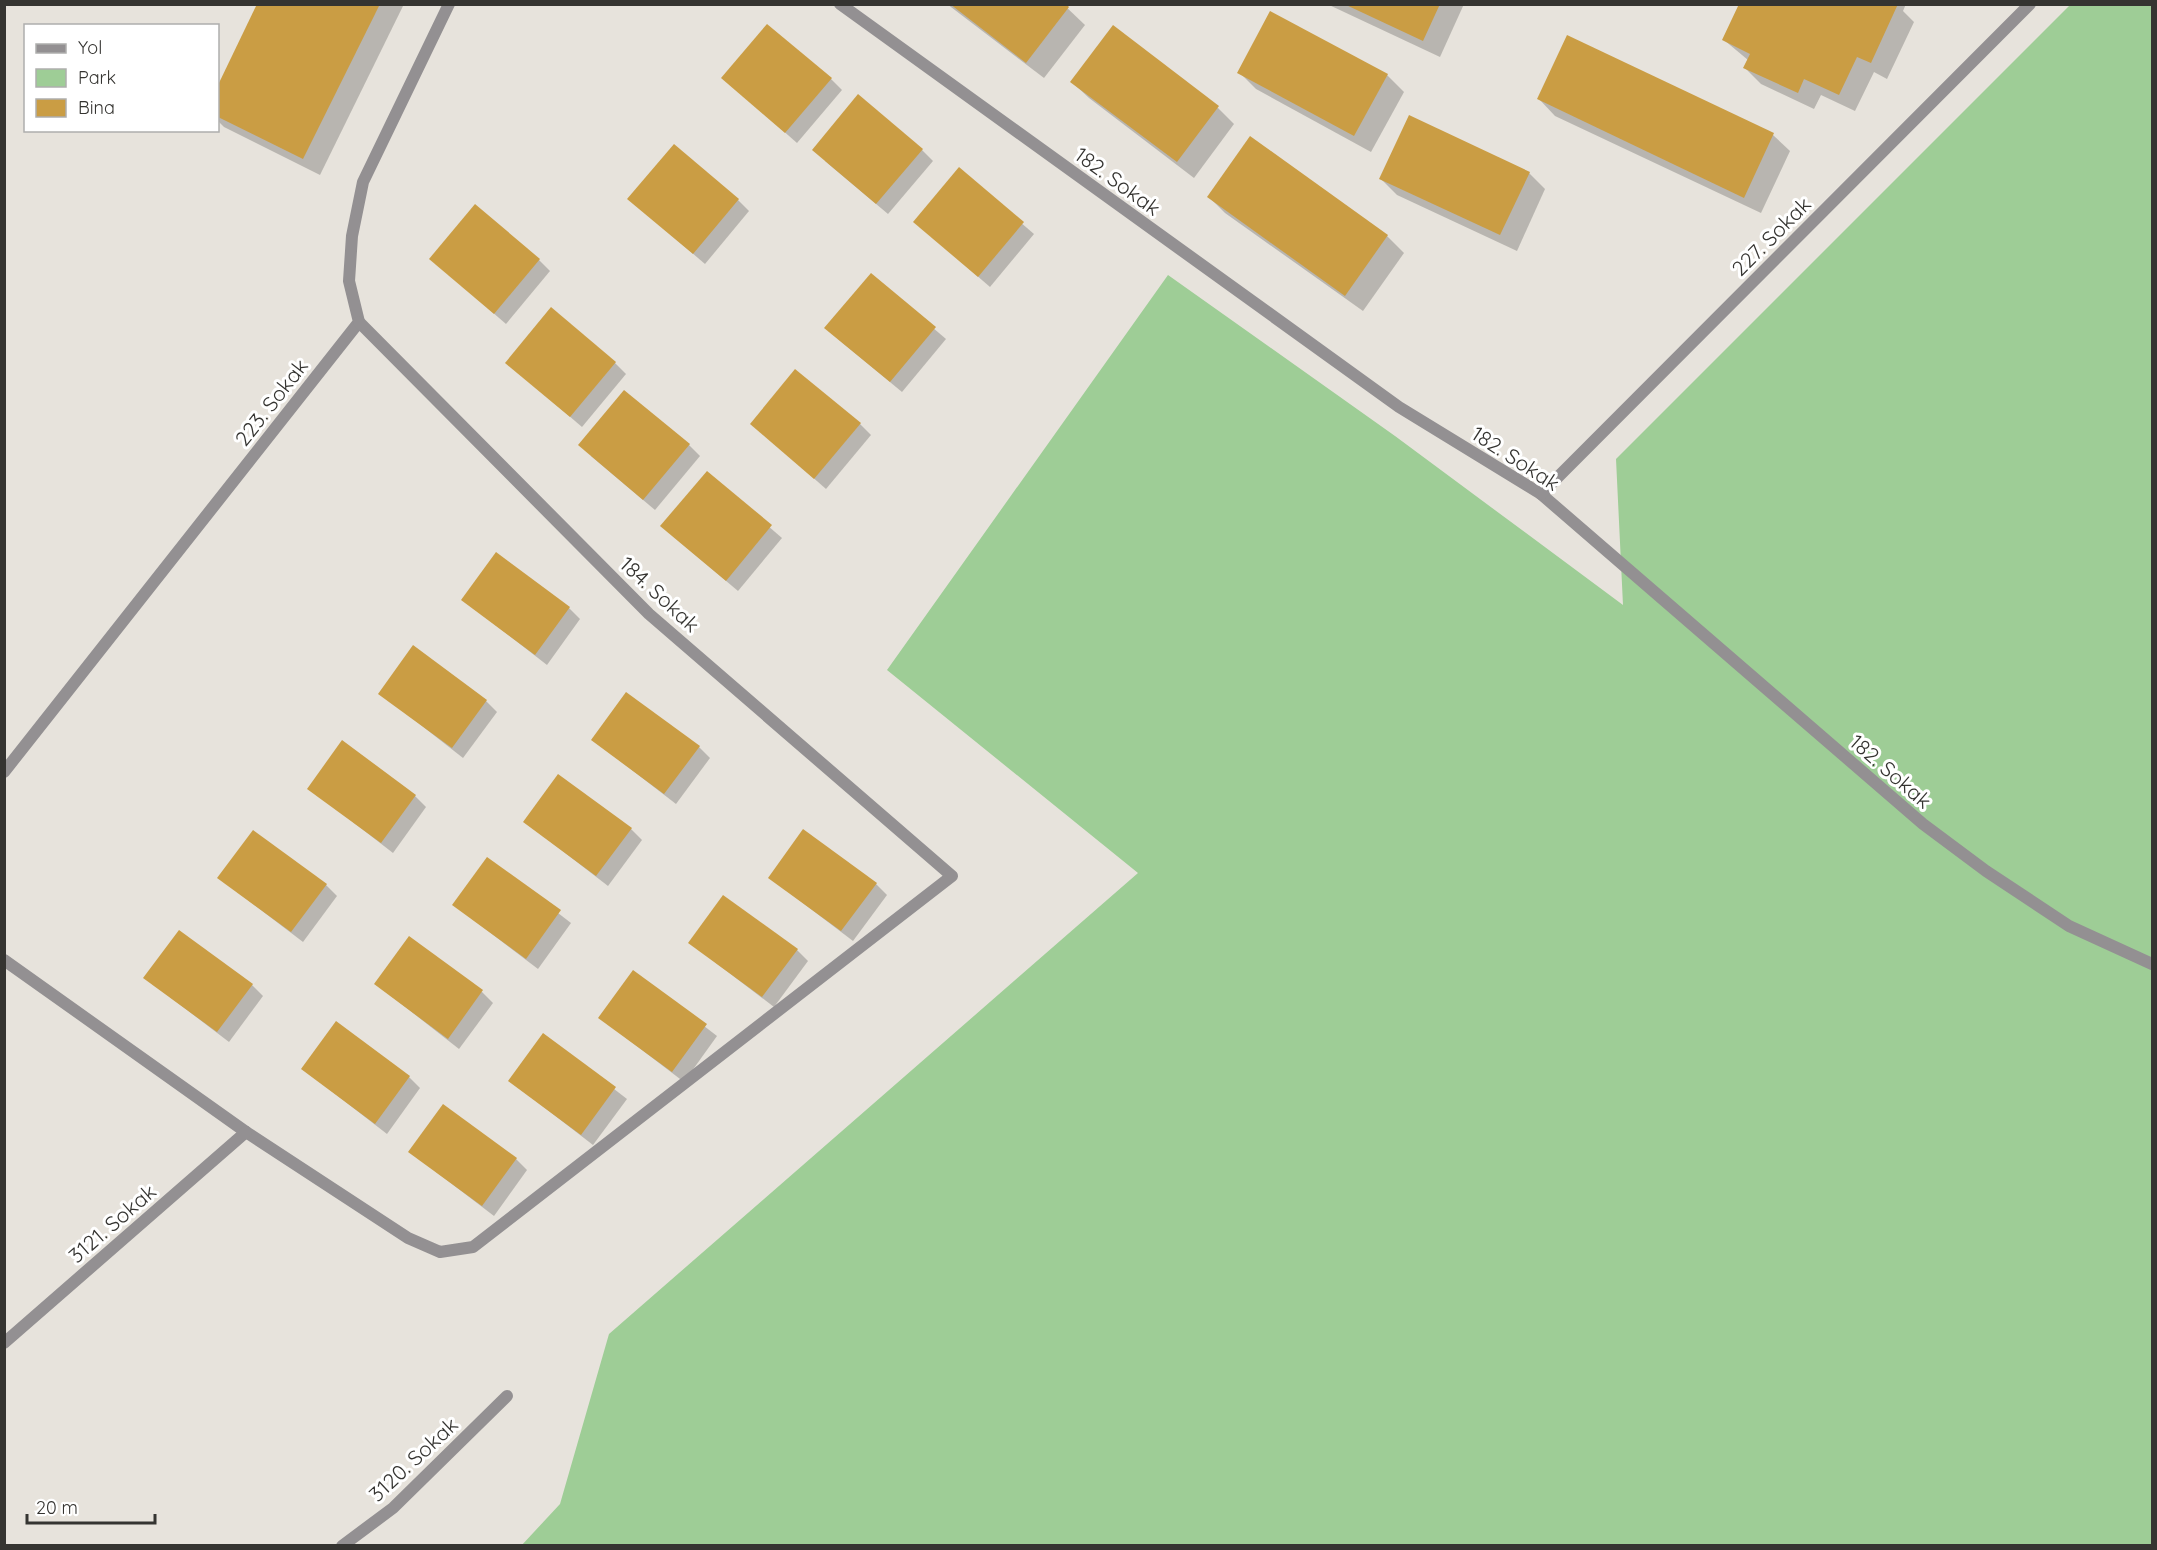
<svg xmlns="http://www.w3.org/2000/svg" width="2157" height="1550" font-family="Quicksand,sans-serif">
	<style>
		.green { fill: #9ecd96 }
		.shadow { fill: #0003 }
		.building { fill: #ca9d44 }
		.lines { fill: none; stroke-linecap: round; stroke-linejoin: round }
		.street { stroke: #939092; stroke-width: 12 }
		.labels { text-anchor: middle; dominant-baseline: central; stroke-width: 6; stroke-linejoin: round; paint-order: stroke }
		.street-label { font-size: 21px; fill: #353431; stroke: #fff }
	</style>
	<rect width="100%" height="100%" fill="#e7e3dc"/>
	<!-- green -->
	<polygon class="green" points="2070,5 2152,5 2152,1545 521,1546 560,1504 609,1334 1138,873 887,670 1168,275 1395,436 1623,605 1616,459"/>
	<!-- shadow -->
	<g class="shadow">
		<polygon points="259,4 404,4 320,175 224,127 218,121 218,89"/>
		<polygon points="947,4 1063,4 1085,25 1044,78"/>
		<polygon points="1327,4 1464,4 1440,57"/>
		<polygon points="1741,4 1906,4 1903,11 1914,22 1887,79 1874,72 1855,111 1821,95 1814,109 1761,84 1745,68 1748,60 1724,40"/>
		<polygon points="1239,72 1387,75 1404,92 1371,152 1256,89"/>
		<polygon points="723,78 831,79 842,90 797,143"/>
		<polygon points="1072,82 1218,108 1234,124 1194,178 1089,98"/>
		<polygon points="1539,99 1773,135 1790,151 1761,213 1555,116"/>
		<polygon points="1251,139 1387,236 1404,253 1363,311 1225,213 1209,197"/>
		<polygon points="922,150 933,161 888,214 825,161"/>
		<polygon points="959,169 1034,234 990,287 915,222"/>
		<polygon points="1529,173 1545,189 1517,251 1397,195 1381,179"/>
		<polygon points="629,199 738,200 749,211 705,264"/>
		<polygon points="431,259 539,260 550,271 506,324"/>
		<polygon points="871,275 946,339 902,392 838,339"/>
		<polygon points="507,363 615,363 626,374 582,427"/>
		<polygon points="752,424 860,424 871,435 826,489"/>
		<polygon points="689,445 700,456 655,510 591,456"/>
		<polygon points="707,473 782,538 738,591 674,537"/>
		<polygon points="463,600 569,608 580,619 547,665"/>
		<polygon points="380,693 486,701 497,712 463,758"/>
		<polygon points="593,740 699,747 710,758 676,804"/>
		<polygon points="309,788 415,796 426,807 393,853"/>
		<polygon points="525,822 631,829 642,840 608,886"/>
		<polygon points="488,859 571,923 538,969 454,905"/>
		<polygon points="219,878 326,885 337,896 303,942"/>
		<polygon points="770,878 876,884 887,895 853,941"/>
		<polygon points="690,943 797,950 808,961 774,1007"/>
		<polygon points="634,972 717,1036 684,1082 600,1018"/>
		<polygon points="145,978 252,985 263,996 229,1042"/>
		<polygon points="376,984 482,992 493,1003 459,1049"/>
		<polygon points="544,1035 627,1099 593,1145 510,1081"/>
		<polygon points="303,1069 409,1077 420,1088 387,1134"/>
		<polygon points="410,1152 516,1159 527,1170 494,1216"/>
	</g>
	<!-- building -->
	<g class="building">
		<polygon points="257,4 380,4 303,159 218,117 218,85"/>
		<polygon points="950,4 1066,4 1069,7 1026,63"/>
		<polygon points="1344,4 1440,4 1423,41"/>
		<polygon points="1739,4 1898,4 1871,63 1857,57 1839,95 1804,79 1798,93 1743,68 1750,54 1722,40"/>
		<polygon points="1270,11 1388,74 1354,136 1237,73"/>
		<polygon points="767,24 832,78 785,133 721,78"/>
		<polygon points="1113,25 1219,106 1177,162 1070,82"/>
		<polygon points="1567,35 1774,133 1744,198 1537,99"/>
		<polygon points="858,94 923,149 876,204 812,150"/>
		<polygon points="1409,115 1530,172 1500,235 1379,179"/>
		<polygon points="1250,136 1388,235 1345,296 1207,197"/>
		<polygon points="674,144 739,199 693,254 627,199"/>
		<polygon points="959,167 1024,222 978,277 913,222"/>
		<polygon points="475,204 540,259 494,314 429,259"/>
		<polygon points="871,273 936,327 890,382 824,328"/>
		<polygon points="551,307 616,362 570,417 505,363"/>
		<polygon points="795,369 861,423 814,479 750,424"/>
		<polygon points="624,390 690,444 643,500 578,445"/>
		<polygon points="707,471 772,525 726,581 660,526"/>
		<polygon points="496,552 570,607 535,655 461,600"/>
		<polygon points="413,645 487,700 452,748 378,694"/>
		<polygon points="626,692 700,746 664,794 591,740"/>
		<polygon points="342,740 416,795 381,843 307,789"/>
		<polygon points="558,774 632,828 596,876 523,822"/>
		<polygon points="803,829 877,883 841,931 768,878"/>
		<polygon points="253,830 327,884 291,932 217,878"/>
		<polygon points="487,857 561,910 526,959 452,905"/>
		<polygon points="723,895 798,949 762,997 688,943"/>
		<polygon points="179,930 253,984 217,1032 143,978"/>
		<polygon points="409,936 483,990 448,1039 374,984"/>
		<polygon points="633,970 707,1024 672,1072 598,1018"/>
		<polygon points="336,1021 410,1076 375,1124 301,1069"/>
		<polygon points="543,1033 616,1087 581,1135 508,1081"/>
		<polygon points="443,1104 517,1158 482,1206 408,1152"/>
	</g>
	<g class="lines">
		<!-- street -->
		<g class="street">
			<polyline points="840,4 1399,407 1541,494 1923,824 1986,871 2069,926 2152,964"/>
			<polyline points="1541,494 2030,4"/>
			<polyline points="4,772 359,322 349,281 352,236 363,182 449,4"/>
			<polyline points="4,960 246,1132 408,1238 440,1252 473,1247 952,876 649,614 359,322"/>
			<polyline points="4,1343 246,1132"/>
			<polyline points="342,1546 393,1508 507,1396"/>
		</g>
	</g>
	<g class="labels">
		<!-- street labels -->
		<g class="street-label">
			<text transform="translate(1118 181) rotate(36)">182. Sokak</text>
			<text transform="translate(1771 236) rotate(-45)">227. Sokak</text>
			<text transform="translate(271 402) rotate(-52)">223. Sokak</text>
			<text transform="translate(1516 458) rotate(33)">182. Sokak</text>
			<text transform="translate(660 594) rotate(43)">184. Sokak</text>
			<text transform="translate(1891 771) rotate(41)">182. Sokak</text>
			<text transform="translate(112 1223) rotate(-41)">3121. Sokak</text>
			<text transform="translate(413 1459) rotate(-43)">3120. Sokak</text>
		</g>
	</g>
	<!-- border -->
	<rect width="2157" height="1550" fill="none" stroke="#353431" stroke-width="12"/>
	<!-- legend -->
	<rect x="24" y="24" width="195" height="108" fill="#ffffff" stroke="#aeaead" stroke-width="1.5"/>
	<rect x="36" y="44" width="30" height="9" fill="#939092" stroke="#aeaead" stroke-width="1.5"/>
	<text x="78" y="54" font-size="18" fill="#353431">Yol</text>
	<rect x="36" y="69" width="30" height="18" fill="#9ecd96" stroke="#aeaead" stroke-width="1.5"/>
	<text x="78" y="84" font-size="18" fill="#353431">Park</text>
	<rect x="36" y="99" width="30" height="18" fill="#ca9d44" stroke="#aeaead" stroke-width="1.5"/>
	<text x="78" y="114" font-size="18" fill="#353431">Bina</text>
	<!-- scale -->
	<path d="M27 1514v9h128v-9" fill="none" stroke="#353431" stroke-width="3"/>
	<text x="36" y="1514" font-size="18" fill="#353431" stroke="#ffffff" stroke-width="4.5" paint-order="stroke">20 m</text>
</svg>
